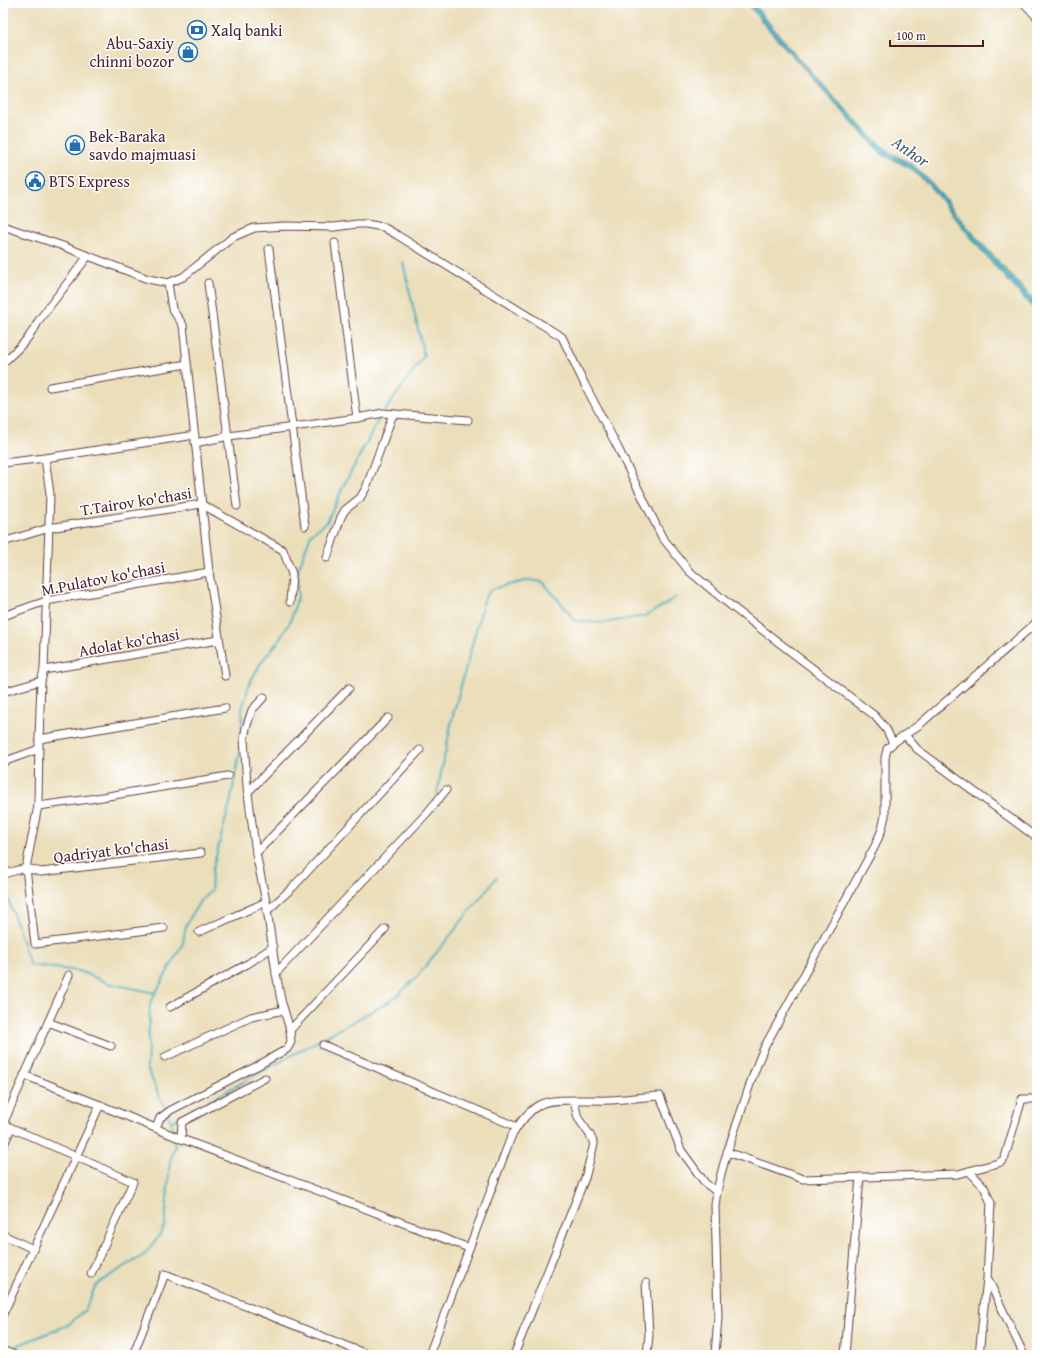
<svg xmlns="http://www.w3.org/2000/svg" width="1040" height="1358" font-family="'Gentium Book Plus',serif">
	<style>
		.water { fill: #40aebe; stroke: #456674 }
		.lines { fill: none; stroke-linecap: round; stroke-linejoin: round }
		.stream { stroke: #40aebe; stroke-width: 2 }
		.minor-casing { stroke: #623c40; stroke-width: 9 }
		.major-casing { stroke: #623c40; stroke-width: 10 }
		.minor { stroke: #fff; stroke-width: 7 }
		.major { stroke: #fff; stroke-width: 8 }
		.labels { text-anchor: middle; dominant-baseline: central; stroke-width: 3; stroke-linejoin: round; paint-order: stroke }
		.poi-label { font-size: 16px; fill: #4a1f2b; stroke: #fff; text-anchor: start }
		.street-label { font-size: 16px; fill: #4a1f2b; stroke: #fff }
		.water-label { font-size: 17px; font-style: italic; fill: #465f6d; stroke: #fff }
	</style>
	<rect width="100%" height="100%" fill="#fff"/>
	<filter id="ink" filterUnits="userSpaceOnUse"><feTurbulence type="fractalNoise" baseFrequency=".025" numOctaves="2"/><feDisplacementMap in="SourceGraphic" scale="8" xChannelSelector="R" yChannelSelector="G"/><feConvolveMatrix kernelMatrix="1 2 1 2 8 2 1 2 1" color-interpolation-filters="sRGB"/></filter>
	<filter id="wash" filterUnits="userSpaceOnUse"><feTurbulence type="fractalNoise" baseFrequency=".012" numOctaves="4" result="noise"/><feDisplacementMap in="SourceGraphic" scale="16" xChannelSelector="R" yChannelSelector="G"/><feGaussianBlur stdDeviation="0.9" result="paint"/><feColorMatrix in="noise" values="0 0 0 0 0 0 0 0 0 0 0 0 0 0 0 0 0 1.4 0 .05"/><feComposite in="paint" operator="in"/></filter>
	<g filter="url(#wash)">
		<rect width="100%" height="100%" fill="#ebdeba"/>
		<!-- water -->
		<polygon class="water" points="747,3 753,3 799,59 874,139 890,152 913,165 932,183 977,238 1037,303 1037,313 984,254 929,186 910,168 881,154 766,27"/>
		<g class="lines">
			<!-- stream -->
			<g class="stream">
				<polyline points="384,412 424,356 403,262"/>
				<polyline points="242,731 242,710 250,682 262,661 278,642 290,622 298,596 298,570 311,534 327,522 343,487 381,415"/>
				<polyline points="437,793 452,719 485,597 492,589 529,580 543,582 576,621 603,623 645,616 663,606 676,597"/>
				<polyline points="3,883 30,965 79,971 108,983 155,993"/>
				<polyline points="171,1122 147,1068 150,1003 183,943 186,925 200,901 211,891 212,871 230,803 241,745"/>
				<polyline points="173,1133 171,1122 392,1000 417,977 497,877"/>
				<polyline points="16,1346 68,1325 85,1310 95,1287 103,1280 144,1255 159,1236 165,1225 170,1161 175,1146 174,1137"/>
			</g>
		</g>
	</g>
	<g filter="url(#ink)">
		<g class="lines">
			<defs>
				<g id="minor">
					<polyline points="1024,3 1037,17"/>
					<polyline points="3,226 60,245 148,279 168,283 183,277 233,237 254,228 285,226 334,227 357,224 366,224 383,227 397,235 562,337 585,385 617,446 662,537 689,571 735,609 875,716 886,729 893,743"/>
					<polyline points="269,249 305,526"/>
					<polyline points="168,283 172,309 183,325 209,572 225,676"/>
					<polyline points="208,283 237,506"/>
					<path d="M6,360C19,348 31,337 39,320L88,256"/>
					<polyline points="50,387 187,364"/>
					<polyline points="357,418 383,413 468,420"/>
					<polyline points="195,443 229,436 357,418 335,243"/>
					<polyline points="3,463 45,458"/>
					<polyline points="3,542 49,528 201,504 283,550 292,574 290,602"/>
					<polyline points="327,558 341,517 345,510 360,498 366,488 393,414"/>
					<polyline points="3,616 46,601 209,572"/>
					<polyline points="44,670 218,640"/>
					<polyline points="3,692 41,681"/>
					<polyline points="905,735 917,749 1037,838"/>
					<polyline points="39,739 225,708"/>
					<polyline points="3,762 39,749"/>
					<polyline points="248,792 349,688"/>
					<polyline points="38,806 90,799 228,776"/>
					<polyline points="256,853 388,718"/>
					<polyline points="3,874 26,868 41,872 201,853"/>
					<polyline points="267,911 293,887 420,750"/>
					<polyline points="164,928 35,944 26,868 38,806 39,739 41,681 44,670 50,494 45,458 195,435"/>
					<polyline points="199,932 266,902"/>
					<polyline points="276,973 427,813 446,790"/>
					<polyline points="170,1007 249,963 273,947"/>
					<polyline points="48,1022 111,1046"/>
					<polyline points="290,1030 385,929"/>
					<polyline points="323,1045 517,1127"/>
					<polyline points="165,1057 251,1017 284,1010"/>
					<polyline points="24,1075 100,1105 179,1138 469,1248"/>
					<polyline points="3,1124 133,1182 91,1274"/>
					<polyline points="3,1124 69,975"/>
					<polyline points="156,1128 160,1118 171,1110 259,1065 287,1049 291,1042 290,1030 281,1000 276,973 266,902 256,853 247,786 244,738 246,728 252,710 264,697"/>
					<polyline points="181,1139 182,1122 265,1078"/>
					<polyline points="3,1147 11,1128"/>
					<polyline points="727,1152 803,1179 958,1174 998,1163 1002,1161 1005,1157 1022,1099 1037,1099"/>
					<polyline points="969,1171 984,1187 991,1203 987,1278 979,1355"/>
					<polyline points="3,1235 33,1249"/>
					<polyline points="988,1279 1024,1355"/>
					<polyline points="646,1283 649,1335 647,1355"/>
					<polyline points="3,1314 100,1105"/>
					<polyline points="133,1355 165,1274 369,1355"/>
					<path d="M429,1355L511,1137C518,1125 527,1112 539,1105C551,1097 594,1101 610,1100C627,1099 643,1097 660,1096L681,1150L705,1183L717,1192"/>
					<polyline points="514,1355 585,1178 594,1144 590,1135 578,1118 574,1101"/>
					<path d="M715,1355L718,1317L715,1205C719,1173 730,1143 741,1112C748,1090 755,1067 765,1046L875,846L882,829L885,816V758L887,749L893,743L919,725L1037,622"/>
					<polyline points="845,1355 860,1177"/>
				</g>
				<polyline id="major" points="3,1351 13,1355"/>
			</defs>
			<!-- minor casing -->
			<use href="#minor" class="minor-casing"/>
			<!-- major casing -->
			<use href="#major" class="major-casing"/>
			<!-- minor -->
			<use href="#minor" class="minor"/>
			<!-- major -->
			<use href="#major" class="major"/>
		</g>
	</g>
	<!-- icons -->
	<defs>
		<symbol id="bank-ring" viewBox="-11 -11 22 22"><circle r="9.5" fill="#fff" stroke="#1f6fb2" stroke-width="1.5"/><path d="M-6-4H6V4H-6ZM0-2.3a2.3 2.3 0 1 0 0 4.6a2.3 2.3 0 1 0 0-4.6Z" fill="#1f6fb2"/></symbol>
		<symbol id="shop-ring" viewBox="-11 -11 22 22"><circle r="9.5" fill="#fff" stroke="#1f6fb2" stroke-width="1.5"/><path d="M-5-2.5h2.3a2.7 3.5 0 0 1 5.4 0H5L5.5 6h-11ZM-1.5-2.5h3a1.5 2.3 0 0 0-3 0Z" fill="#1f6fb2"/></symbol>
		<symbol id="civic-ring" viewBox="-11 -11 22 22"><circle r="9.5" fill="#fff" stroke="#1f6fb2" stroke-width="1.5"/><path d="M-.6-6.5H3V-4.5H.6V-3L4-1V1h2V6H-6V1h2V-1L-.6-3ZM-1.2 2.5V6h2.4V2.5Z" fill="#1f6fb2"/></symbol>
	</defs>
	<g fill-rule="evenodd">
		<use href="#bank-ring" x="186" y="19" width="22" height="22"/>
		<use href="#shop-ring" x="177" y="41" width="22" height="22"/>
		<use href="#shop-ring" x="64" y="134" width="22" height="22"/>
		<use href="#civic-ring" x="24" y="170" width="22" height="22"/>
	</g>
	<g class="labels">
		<!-- poi labels -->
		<g class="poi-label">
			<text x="211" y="30">Xalq banki</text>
			<text x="174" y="43" text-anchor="end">Abu-Saxiy<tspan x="174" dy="18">chinni bozor</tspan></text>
			<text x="89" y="136">Bek-Baraka<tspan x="89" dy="18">savdo majmuasi</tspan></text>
			<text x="49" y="181">BTS Express</text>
		</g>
		<!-- street labels -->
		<g class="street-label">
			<text transform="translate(136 501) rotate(-9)">T.Tairov ko'chasi</text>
			<text transform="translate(103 578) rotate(-11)">M.Pulatov ko'chasi</text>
			<text transform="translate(129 642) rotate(-10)">Adolat ko'chasi</text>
			<text transform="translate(111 850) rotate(-7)">Qadriyat ko'chasi</text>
		</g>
		<!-- water labels -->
		<g class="water-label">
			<text transform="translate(911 151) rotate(35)">Anhor</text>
		</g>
	</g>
	<!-- margin -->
	<rect width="1040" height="1358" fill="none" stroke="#fff" stroke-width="16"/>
	<!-- scale -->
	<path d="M890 40v6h93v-6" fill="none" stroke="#4a1f2b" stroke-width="2"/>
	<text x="896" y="40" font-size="12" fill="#4a1f2b" stroke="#ffffff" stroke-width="3" paint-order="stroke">100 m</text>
</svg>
